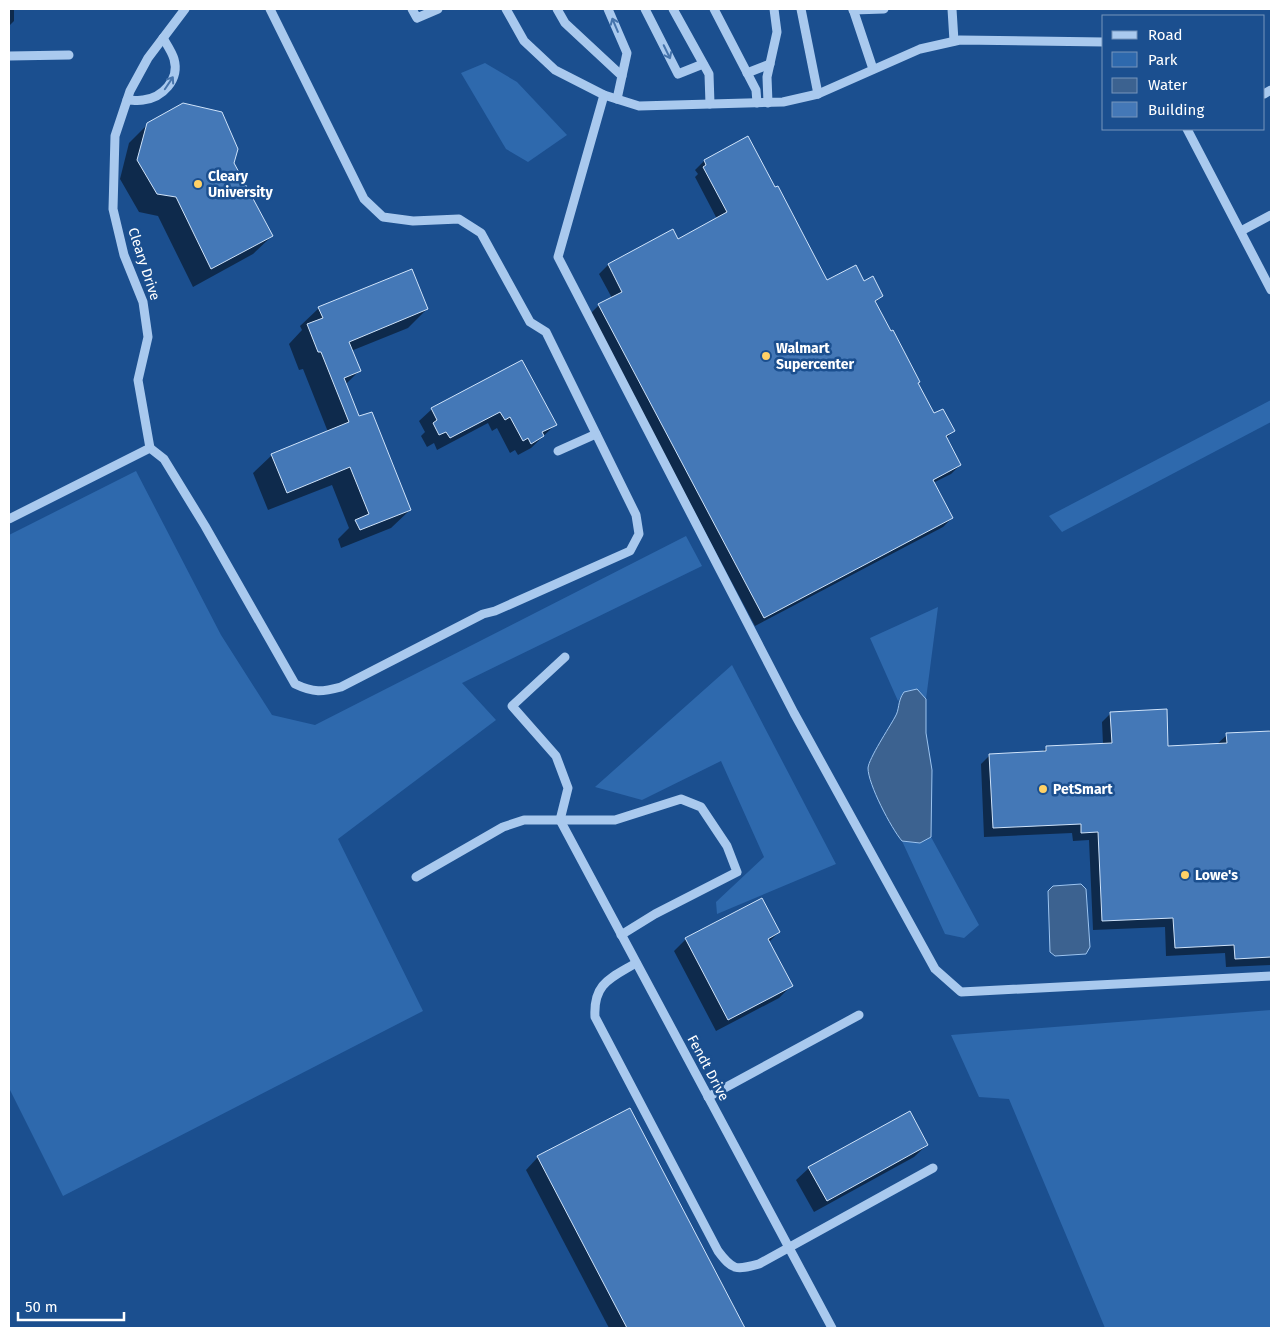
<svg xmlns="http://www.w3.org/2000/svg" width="1280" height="1337" font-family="'Fira Sans',sans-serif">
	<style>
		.green { fill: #2e69ad }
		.water { fill: #3c6290; stroke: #9cc4f0 }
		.shadow { fill: #0007 }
		.building { fill: #4478b7; stroke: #cfe3fa }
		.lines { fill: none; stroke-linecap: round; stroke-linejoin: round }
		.minor { stroke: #a9c9ee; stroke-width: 9 }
		.oneway { stroke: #4674ac }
		.poi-dot { fill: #ffd166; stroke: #1b4f8f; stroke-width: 2 }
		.labels { text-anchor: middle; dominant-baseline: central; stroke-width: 5; stroke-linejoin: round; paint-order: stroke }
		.poi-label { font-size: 14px; font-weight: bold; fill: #fff; stroke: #1b4f8f; text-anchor: start }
		.street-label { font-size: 14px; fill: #fff; stroke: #1b4f8f }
	</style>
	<rect width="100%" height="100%" fill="#1b4f8f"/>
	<!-- green -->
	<g class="green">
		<polygon points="485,63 517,82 567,135 528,162 506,149 461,73"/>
		<polygon points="1271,400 1271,422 1062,532 1049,516"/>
		<polygon points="136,471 221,635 272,715 315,725 686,536 702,566 462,683 496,720 338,839 423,1011 63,1196 9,1088 9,535"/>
		<polygon points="938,607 926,699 917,689 904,692 898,701 870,638"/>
		<polygon points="732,665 836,864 717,914 716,902 764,857 721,761 642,800 595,787"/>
		<polygon points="931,837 979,925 964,938 945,934 902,841 920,843"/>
		<polygon points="1271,1010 1271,1328 1105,1328 1009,1099 979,1097 951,1035"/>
	</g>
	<!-- water -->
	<g class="water">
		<path d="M917,689L926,699V733L932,770L931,837L920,843L902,841C891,828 868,784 868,768C869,758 889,728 895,717C900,709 897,702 904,692Z"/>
		<polygon points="1081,884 1086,889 1090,947 1086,954 1055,956 1050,952 1048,891 1053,886"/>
	</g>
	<!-- shadow -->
	<g class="shadow">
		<polygon points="9,9 14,9 14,21 9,26"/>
		<polygon points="148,124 233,163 272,236 253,254 193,287 158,216 139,212 120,179 129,143"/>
		<polygon points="704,161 827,281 864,282 882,296 874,303 933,415 953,431 946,439 960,465 951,474 933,483 952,518 943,527 755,626 590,314 599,305 612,298 599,274 608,265 672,231 677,240 717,219 695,177 698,174 695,170"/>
		<polygon points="319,308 427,309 408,328 351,351 359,371 345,385 359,418 410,510 391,528 341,548 338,539 349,528 332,485 268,510 253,473 272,455 328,432 303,369 299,370 289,344 302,330 300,326"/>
		<polygon points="522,362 555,425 531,448 518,455 515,450 510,453 497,428 492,431 488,423 437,450 434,443 427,447 421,436 425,432 419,421 432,409"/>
		<polygon points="1111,713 1167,747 1217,744 1227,735 1266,733 1271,729 1271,965 1226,967 1225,953 1166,956 1165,927 1093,930 1089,840 1073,841 1072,833 984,837 981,764 990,755 1041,753 1047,747 1103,744 1102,722"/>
		<polygon points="779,932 768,943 791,986 779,998 716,1031 674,951 686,939"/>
		<polygon points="630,1110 744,1328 609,1328 526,1170 538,1157"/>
		<polygon points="927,1145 914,1157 814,1212 796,1180 809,1168"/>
	</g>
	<!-- building -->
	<g class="building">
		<polygon points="183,103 222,112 238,149 234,163 273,236 211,269 176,197 157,194 137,160 147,123"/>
		<polygon points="748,136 775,187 778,186 827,280 856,265 864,281 873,276 883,296 875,301 891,331 893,330 920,382 918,383 934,413 943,409 955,431 946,436 961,465 933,480 953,518 764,618 598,304 622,292 608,264 673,229 678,239 727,212 703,167 706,165 704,160"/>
		<polygon points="412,269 428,309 349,342 361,371 344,378 359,416 372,412 411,510 360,530 355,520 369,514 350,467 287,493 271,454 349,422 321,352 318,352 307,324 323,318 318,307"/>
		<polygon points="522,360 557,425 542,432 544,436 531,444 528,438 523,441 510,417 505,420 500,412 450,438 446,432 439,435 433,423 437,420 431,408"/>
		<polygon points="1167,709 1168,746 1227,743 1226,733 1271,731 1271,957 1235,959 1234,945 1175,948 1173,918 1102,921 1098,832 1081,833 1081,824 993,828 989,754 1046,751 1046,746 1112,743 1110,712"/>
		<polygon points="762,898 780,932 768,939 793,986 728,1020 685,938"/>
		<polygon points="630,1108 745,1328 627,1328 537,1156"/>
		<polygon points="910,1111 928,1145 827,1201 808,1167"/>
	</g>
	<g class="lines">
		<!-- minor -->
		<g class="minor">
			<polyline points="412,9 417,18 438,9"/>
			<polyline points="506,9 524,41 555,70 604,95 639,106 783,102 818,94 920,49 960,40 1104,42"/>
			<polyline points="557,9 565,23 622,76 617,99"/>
			<polyline points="608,9 627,53 622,76"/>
			<polyline points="645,9 678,74 703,64"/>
			<polyline points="673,9 709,74 710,104"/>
			<polyline points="714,9 756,90 757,103"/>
			<polyline points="801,9 818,94"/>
			<polyline points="853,9 873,69"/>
			<polyline points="952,9 954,41"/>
			<polyline points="853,10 884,9"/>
			<polyline points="9,56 69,55"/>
			<polyline points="747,73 770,64"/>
			<polyline points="1264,94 1271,90"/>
			<polyline points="604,95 558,257 794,713 935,969 961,992 1271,976"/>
			<path d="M127,100C132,100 138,101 143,100C162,98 180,80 174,59C172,52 167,45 163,38"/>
			<polyline points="768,103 767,77 777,32 774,9"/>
			<polyline points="1187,129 1271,290"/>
			<polyline points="1241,231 1271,215"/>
			<path d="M150,448L164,459L205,526L295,684C314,693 322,692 341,687L483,614L495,611L630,551L639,534L636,515L546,332L530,322L481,233L459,219L413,221L383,217L364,199L270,9"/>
			<polyline points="558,451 596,434"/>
			<polyline points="9,519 150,448 138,380 148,337 143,302 124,255 113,209 115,136 130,91 148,58 185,9"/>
			<polyline points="560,820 832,1328"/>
			<polyline points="560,820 568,788 556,756 512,706 565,657"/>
			<polyline points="416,877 503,827 524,820 615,820 681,799 701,807 727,846 737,872 655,914 621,935"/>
			<path d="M636,963C611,978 593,983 595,1017L718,1251C733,1271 736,1270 759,1264L933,1168"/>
			<polyline points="708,1097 859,1015"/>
		</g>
	</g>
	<!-- one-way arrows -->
	<defs><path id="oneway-shaft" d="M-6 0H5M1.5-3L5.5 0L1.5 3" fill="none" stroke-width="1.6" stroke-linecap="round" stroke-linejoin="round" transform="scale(1.25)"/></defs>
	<g class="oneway">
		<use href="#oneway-shaft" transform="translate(615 25) rotate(-113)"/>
		<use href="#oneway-shaft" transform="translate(667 52) rotate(64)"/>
		<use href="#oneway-shaft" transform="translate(169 83) rotate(-56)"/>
	</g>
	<!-- markers -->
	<g class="poi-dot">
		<circle cx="198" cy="184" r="5"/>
		<circle cx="766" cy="356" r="5"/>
		<circle cx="1043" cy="789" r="5"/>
		<circle cx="1185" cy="875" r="5"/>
	</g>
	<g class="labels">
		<!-- poi labels -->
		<g class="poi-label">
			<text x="208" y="176">Cleary<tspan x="208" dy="16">University</tspan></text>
			<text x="776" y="348">Walmart<tspan x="776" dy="16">Supercenter</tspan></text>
			<text x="1053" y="789">PetSmart</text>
			<text x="1195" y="875">Lowe's</text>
		</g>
		<!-- street labels -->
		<g class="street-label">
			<text transform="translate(144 264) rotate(72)">Cleary Drive</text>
			<text transform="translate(708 1068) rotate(62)">Fendt Drive</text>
		</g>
	</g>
	<!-- border -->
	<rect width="1280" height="1337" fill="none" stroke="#ffffff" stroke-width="20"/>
	<!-- legend -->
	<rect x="1102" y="15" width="162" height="115" fill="#1b4f8f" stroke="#7695bc"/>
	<rect x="1112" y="31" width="25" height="8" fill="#a9c9ee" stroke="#7695bc"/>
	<text x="1148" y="40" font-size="15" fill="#ffffff">Road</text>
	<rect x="1112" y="52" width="25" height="15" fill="#2e69ad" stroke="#7695bc"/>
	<text x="1148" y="65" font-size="15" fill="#ffffff">Park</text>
	<rect x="1112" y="78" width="25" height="15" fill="#3c6290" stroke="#7695bc"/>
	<text x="1148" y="90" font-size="15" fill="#ffffff">Water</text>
	<rect x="1112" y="102" width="25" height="15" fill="#4478b7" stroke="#7695bc"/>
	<text x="1148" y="115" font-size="15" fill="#ffffff">Building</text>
	<!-- scale -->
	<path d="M18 1312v8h106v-8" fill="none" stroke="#ffffff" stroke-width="2.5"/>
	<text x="25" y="1312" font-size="15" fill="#ffffff" stroke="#1b4f8f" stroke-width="4" paint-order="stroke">50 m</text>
</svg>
